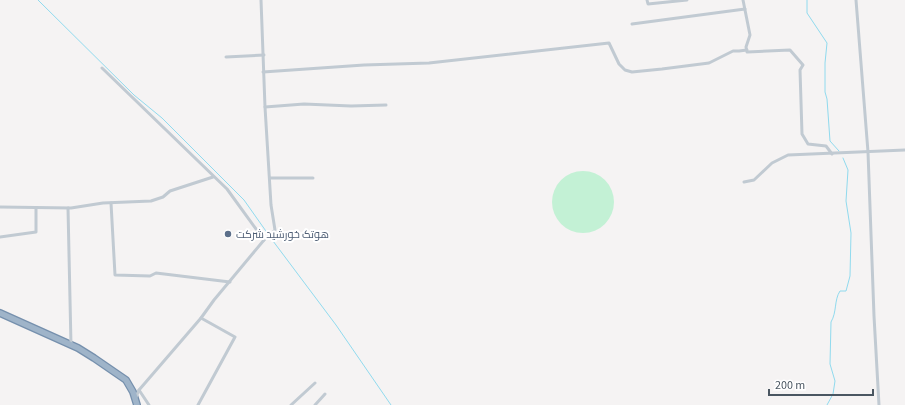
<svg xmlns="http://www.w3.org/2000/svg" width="905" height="405" font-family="'Source Sans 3',Cairo,sans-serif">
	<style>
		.green { fill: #c3f1d5 }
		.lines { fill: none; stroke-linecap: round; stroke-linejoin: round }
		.stream { stroke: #90daee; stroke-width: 1 }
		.trunk-casing { stroke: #7690ad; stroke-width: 8 }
		.minor { stroke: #c1cad2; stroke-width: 3 }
		.trunk { stroke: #9fb4c9; stroke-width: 5.5 }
		.service-dot { fill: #5c6f8a; stroke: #fff; stroke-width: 1.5 }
		.labels { text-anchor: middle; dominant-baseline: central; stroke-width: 4; stroke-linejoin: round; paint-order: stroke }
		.service-label { font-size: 11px; fill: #4e5e75; stroke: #fff; text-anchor: start }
	</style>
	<rect width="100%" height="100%" fill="#f5f3f3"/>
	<!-- green -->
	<circle class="green" cx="583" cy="202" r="31"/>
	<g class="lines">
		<!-- stream -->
		<g class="stream">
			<polyline points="38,0 134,95 162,118 244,200 268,234"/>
			<polyline points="807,0 807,13 827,43 825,63 825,92 827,99 830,141 839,151"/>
			<polyline points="270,237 336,325 391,405"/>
			<path d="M827,405L833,394L835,381L830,364L831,322C837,312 834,300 840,291H846L850,276L851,233L846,201L848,170L843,158"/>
		</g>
		<defs>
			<polyline id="trunk" points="0,313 78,348 94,358 126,380 133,392 137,405"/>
		</defs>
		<!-- trunk casing -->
		<use href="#trunk" class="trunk-casing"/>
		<!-- minor -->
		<g class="minor">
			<polyline points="647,0 648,4 687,0"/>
			<polyline points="743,0 750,35 746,47 747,52 790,50 803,65 800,70 802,134 808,144 826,146 832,154"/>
			<polyline points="856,0 868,152 874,316 879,405"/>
			<polyline points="632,24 745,9"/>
			<polyline points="226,57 264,55"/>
			<polyline points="102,68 227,189 264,240"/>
			<polyline points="263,72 364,65 429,63 609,43 619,64 625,70 632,72 662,69 709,63 733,51 739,51 747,50"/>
			<polyline points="265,107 304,104 351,106 386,105"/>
			<polyline points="270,178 313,178"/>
			<polyline points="744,182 754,180 772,163 788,155 905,150"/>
			<polyline points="111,203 115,275 150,276 156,273 230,282"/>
			<polyline points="0,207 71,208 103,203 151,201 163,197 170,191 213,177"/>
			<polyline points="68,208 71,345"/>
			<polyline points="0,237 36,232 36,208"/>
			<polyline points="139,390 149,405"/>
			<polyline points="136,397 139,390 201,318 214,300 264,240 275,230 271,205 265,107 261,0"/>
			<polyline points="198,405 235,337 201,318"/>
			<polyline points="291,405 315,383"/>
			<polyline points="315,405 325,394"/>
		</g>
		<!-- trunk -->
		<use href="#trunk" class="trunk"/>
	</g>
	<!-- markers -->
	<circle class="service-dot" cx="228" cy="234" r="4"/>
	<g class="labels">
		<!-- service labels -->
		<g class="service-label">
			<text x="236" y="234">هوتک خورشید شرکت</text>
		</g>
	</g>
	<!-- scale -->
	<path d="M769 389v6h104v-6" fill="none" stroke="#4a5661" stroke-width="2"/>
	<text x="775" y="389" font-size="12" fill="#4a5661" stroke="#ffffff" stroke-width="3" paint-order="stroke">200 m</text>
</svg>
